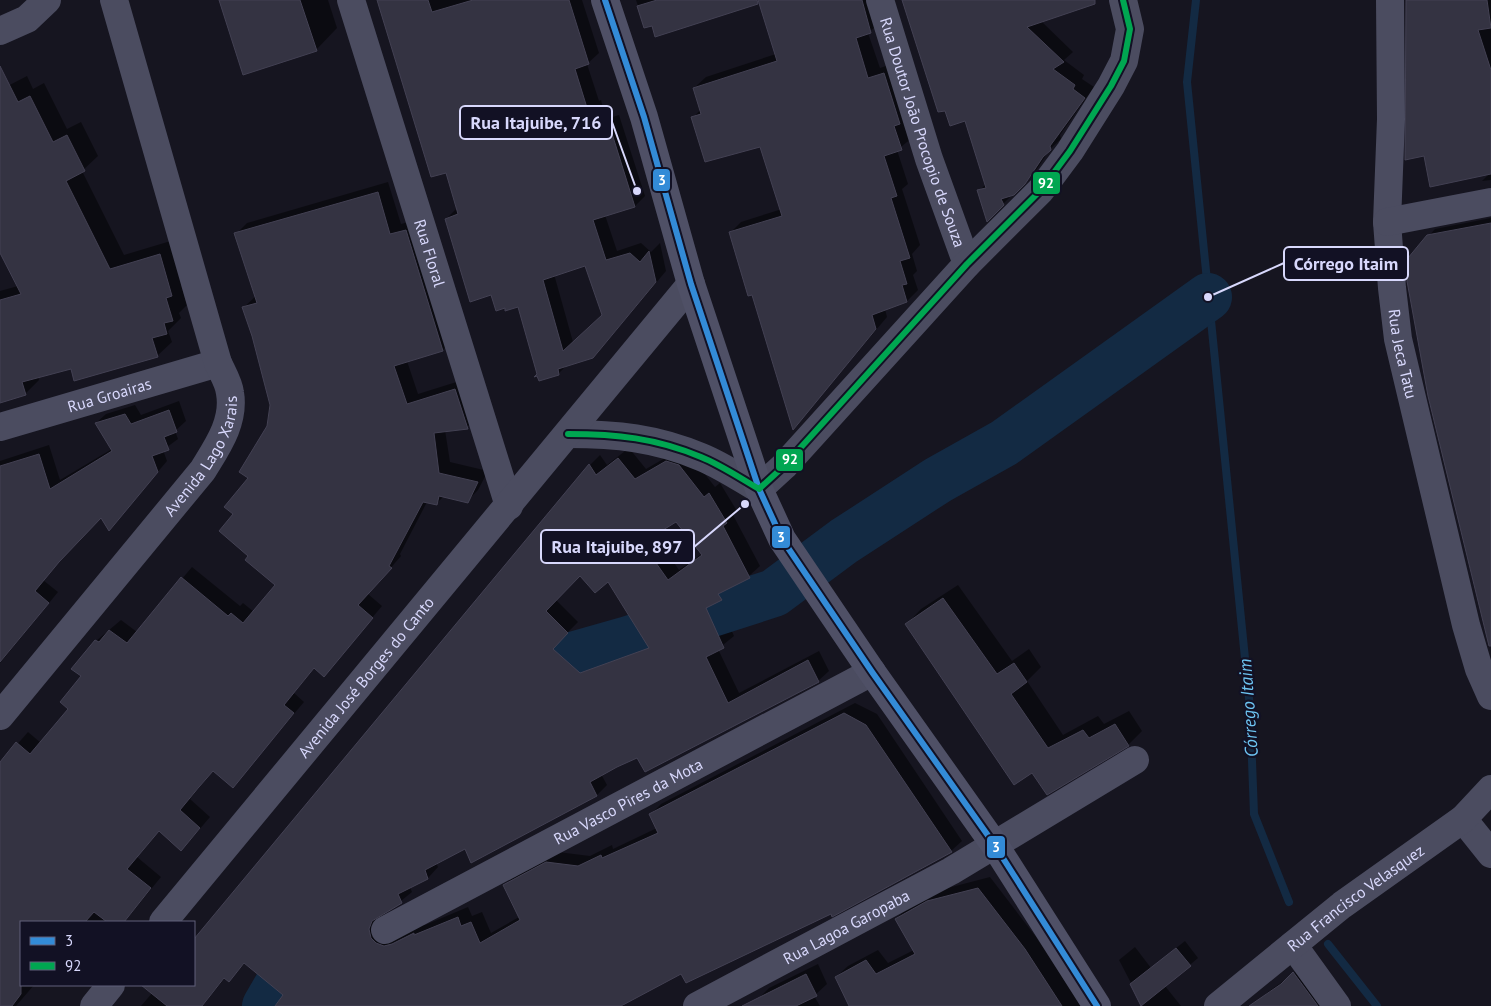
<svg xmlns="http://www.w3.org/2000/svg" width="1491" height="1006" font-family="'PT Sans',sans-serif">
	<style>
		.shadow { fill: #0007; fill-rule: evenodd }
		.lines { fill: none; stroke-linecap: round; stroke-linejoin: round }
		.stream { stroke: #132a43; stroke-width: 8 }
		.river { stroke: #132a43; stroke-width: 48 }
		.building { fill: #343342; stroke: #434153; fill-rule: evenodd }
		.street { stroke: #4b4c60; stroke-width: 28 }
		.secondary { stroke: #4f5066; stroke-width: 28 }
		.bus-1-casing { stroke: #121124; stroke-width: 10 }
		.bus-2-casing { stroke: #121124; stroke-width: 10 }
		.bus-1 { stroke: #338bd7; stroke-width: 6 }
		.bus-2 { stroke: #00a651; stroke-width: 6 }
		.labels { text-anchor: middle; dominant-baseline: central; stroke-width: 4.5; stroke-linejoin: round; paint-order: stroke }
		.street-label { font-size: 16px; fill: #d8d8fc; stroke: #121124 }
		.water-label { font-size: 18px; font-style: italic; fill: #6ec5f3; stroke: #121124 }
		.leader { fill: none; stroke: #d8d8fc; stroke-width: 2 }
		.callout-dot { fill: #d8d8fc; stroke: #121124; stroke-width: 2 }
		.callout { fill: #121124; stroke: #d8d8fc; stroke-width: 2 }
		.callout-label { font-size: 18px; text-anchor: middle; font-weight: bold; fill: #d8d8fc }
		.line-badge { stroke: #121124; stroke-width: 2 }
		.badge-label { font-size: 14px; text-anchor: middle; font-weight: bold; fill: #fff }
	</style>
	<rect width="100%" height="100%" fill="#161520"/>
	<!-- shadow -->
	<g class="shadow">
		<polygon points="220,0 328,0 337,28 316,50"/>
		<path d="M378,0H582L599,53L587,64L599,101L601,100L606,119L619,115L645,196L635,206L605,215L617,251L641,243L651,252L660,243L666,271L603,346L567,365L558,374L518,305L492,294L446,219L457,208L446,171ZM586,264L604,315L573,342L554,274Z"/>
		<polygon points="636,0 876,0 882,21 868,33 880,68 895,63 912,138 897,150 908,184 902,189 920,245 912,254 917,271 913,275 918,290 907,301 885,309 887,317 794,427 752,293 730,233 741,222 782,209 761,145 693,118 701,109 694,88 706,77 776,54 760,2 656,35 653,24 645,27"/>
		<polygon points="904,0 1085,0 1041,21 1073,52 1064,60 1084,75 1082,79 1094,87 1060,135 1061,139 1050,149 1035,172 988,219 979,191 986,184 966,120"/>
		<polygon points="1406,0 1491,0 1491,180 1482,181 1490,173"/>
		<polygon points="27,76 33,89 44,83 67,129 81,122 98,156 82,171 124,255 174,240 186,280 181,285 187,305 179,313 181,318 168,331 172,342 157,356 72,367 38,376 39,380 25,394 0,402 0,291 18,286 0,250 0,90"/>
		<polygon points="388,182 401,224 416,220 453,339 443,350 407,361 418,394 466,379 478,417 467,427 445,430 450,462 488,471 478,490 467,501 444,496 436,504 427,502 400,554 401,556 368,594 382,606 324,675 315,667 294,693 304,702 233,786 213,770 190,799 210,817 192,838 181,849 159,831 137,857 161,877 124,922 72,922 0,866 0,764 28,732 41,743 70,709 83,676 73,668 96,641 121,620 137,632 192,567 240,606 243,603 254,612 277,585 250,556 234,514 269,426 271,405 254,336 243,308 256,296 236,234 247,223"/>
		<polygon points="1491,218 1491,640 1488,641 1429,396 1411,303 1409,258 1435,229"/>
		<polygon points="179,401 186,421 175,431 178,439 163,450 167,461 118,519 101,516 68,550 43,580 58,592 0,663 0,461 49,445 60,480 112,449 96,423 106,414 135,405 141,415"/>
		<path d="M629,448L646,469L677,451L690,455L715,487L720,483L737,511L733,515L760,566L749,576L730,586L731,589L718,600L734,636L718,649L739,693L819,651L829,671L818,681L638,756L601,774L607,785L597,795L465,847L436,863L438,867L428,878L410,887L412,892L380,918L425,925L468,907L472,916L482,912L491,933L519,917L504,886L515,875L558,852L590,856L612,845L613,849L657,828L651,814L661,804L855,703L877,714L962,841L951,851L832,915L831,913L681,972L622,1004L624,1006H277L285,994L245,963L228,981L225,978L202,1006H141L159,985H194V942L590,465L600,455L607,465ZM676,520L703,553L679,570L654,534ZM580,575L608,581L647,643L591,663L563,637L578,622L556,600Z"/>
		<polygon points="958,585 1012,661 1029,649 1041,667 1027,681 1063,735 1098,716 1104,724 1129,711 1142,731 1128,745 1032,771 907,624 921,609"/>
		<polygon points="990,877 1036,937 1081,1006 851,1006 836,977 848,966 878,950 888,963 914,950 896,919 908,907 940,890"/>
		<polygon points="0,898 31,922 21,922 21,985 34,985 16,1006 0,1006"/>
		<polygon points="1185,941 1198,958 1165,986 1181,1006 1143,1006 1119,960 1135,947 1151,968"/>
		<polygon points="818,964 827,984 814,996 820,1006 761,1006 758,999 769,988"/>
		<polygon points="1303,964 1333,1006 1260,1006 1259,1001 1268,992 1292,975"/>
	</g>
	<g class="lines">
		<!-- stream -->
		<g class="stream">
			<polyline points="1196,0 1187,82 1250,708 1254,814 1289,902"/>
			<polyline points="1328,944 1377,1006"/>
		</g>
		<!-- river -->
		<g class="river">
			<polyline points="508,694 568,657 628,640 774,593 844,541 938,480 1004,443 1208,297"/>
			<polyline points="266,1006 308,934"/>
		</g>
	</g>
	<!-- building -->
	<g class="building">
		<polygon points="219,0 300,0 317,51 243,75"/>
		<path d="M377,0H428L432,12L473,0H569L589,64L575,69L588,111L590,110L596,128L609,124L635,207L593,220L606,260L630,253L640,262L649,251L656,282L593,358L558,369L559,375L539,381L537,376L534,377L537,374L518,307L505,311V308L496,311L491,295L470,302L445,219L458,214L446,173L431,177ZM585,266L602,315L563,351L543,280Z"/>
		<polygon points="657,0 757,0 758,4 655,37 652,26 644,28 637,6"/>
		<polygon points="758,0 862,0 871,33 856,38 868,78 884,73 900,124 894,126 902,150 884,156 897,196 891,198 910,258 900,261 907,284 902,285 907,302 872,315 876,329 793,430 752,295 748,296 729,232 782,216 760,147 705,162 691,117 701,114 693,88 777,61"/>
		<polygon points="902,0 1095,0 1095,4 1027,27 1064,62 1053,69 1075,85 1073,89 1085,98 1050,146 1051,150 1043,157 1025,184 1014,195 1001,199 1004,205 987,222 977,190 986,188 965,121 950,126 945,111 938,112"/>
		<polygon points="1406,0 1487,0 1491,28 1478,30 1491,70 1491,174 1430,187 1424,156 1405,160"/>
		<polygon points="0,66 18,102 30,96 53,142 67,135 85,171 66,181 110,269 160,254 172,296 166,298 173,321 164,323 167,334 152,338 158,357 74,381 71,369 22,382 26,395 0,403 0,300 21,294 0,253"/>
		<polygon points="378,192 390,234 406,230 443,351 394,366 407,404 455,389 468,429 434,433 439,473 478,482 468,503 439,496 437,505 423,502 389,566 392,568 358,605 373,618 324,677 314,668 284,705 294,713 233,788 213,771 199,787 180,810 200,828 181,851 159,831 127,869 151,888 124,922 107,922 94,912 85,922 21,922 21,994 12,1006 0,1006 0,762 16,742 30,754 68,709 60,702 81,676 71,669 95,640 99,642 109,630 127,643 181,577 228,616 231,613 243,623 275,585 245,560 248,556 219,531 233,514 224,507 248,478 239,472 267,426 270,405 252,336 242,307 257,303 234,233"/>
		<polygon points="1491,223 1491,646 1489,646 1428,396 1407,281 1408,258 1427,235"/>
		<polygon points="169,410 177,432 164,437 169,450 152,456 158,472 109,531 101,518 59,562 35,591 49,603 0,662 0,466 39,454 50,489 112,451 95,423 125,414 131,424"/>
		<path d="M618,458L635,479L666,461L679,465L704,497L709,493L727,523L723,526L750,578L718,594L722,600L706,608L724,648L706,657L728,703L808,660L819,682L645,772L637,758L617,767L590,782L597,796L471,863L465,849L425,870L428,879L398,894L402,903L372,921L369,929L371,938L376,943L384,946L392,944L414,933V935L458,917L461,926L471,922L480,943L520,920L503,885L546,862L578,866L601,855L602,858L658,833L649,814L844,713L866,725L952,852L832,917L831,914L686,983L681,974L621,1006H275L283,995L244,963L229,982L224,978L202,1006H167L141,985H194V939L589,464L596,475ZM676,522L702,555L668,580L642,543ZM580,576L595,593L608,582L649,648L580,673L553,649L568,633L546,611Z"/>
		<polygon points="943,598 997,674 1014,663 1027,682 1011,694 1048,748 1083,730 1089,738 1115,724 1129,746 1047,795 1032,773 1014,785 905,624"/>
		<polygon points="978,888 1025,949 1062,1006 849,1006 835,977 866,960 876,974 915,954 895,919 927,901"/>
		<polygon points="1176,948 1191,966 1141,1006 1130,984"/>
		<polygon points="1293,972 1318,1006 1249,1006 1281,984"/>
		<polygon points="806,974 817,996 796,1006 742,1006"/>
	</g>
	<g class="lines">
		<!-- street -->
		<g class="street">
			<path id="s1" d="M351,0L509,506"/>
			<path id="s2" d="M880,0L929,159L967,264"/>
			<path id="s3" d="M1390,0L1391,119L1387,222L1392,288L1398,339L1466,625L1479,669L1491,696"/>
			<polyline points="0,31 27,19 47,0"/>
			<polyline points="1387,222 1491,202"/>
			<path id="s4" d="M0,427L218,363"/>
			<path d="M568,434C616,434 656,438 701,457C721,465 740,478 759,489L784,466L967,264L1041,190L1070,151L1111,86L1124,61L1130,29L1123,0"/>
			<path id="s5" d="M0,716L203,470C217,447 235,422 230,393C229,383 222,372 218,363L114,0"/>
			<polyline points="1463,819 1491,854"/>
			<path id="s6" d="M163,922L691,284"/>
			<path id="s7" d="M385,930L872,672"/>
			<polyline points="1293,945 1337,1006"/>
			<polyline points="94,1006 111,985"/>
			<path id="s8" d="M697,1006L951,871L1135,760"/>
			<path id="s9" d="M1218,1006L1342,905L1463,819L1491,789"/>
		</g>
		<!-- secondary -->
		<polyline class="secondary" points="605,0 644,117 691,284 759,489 782,539 872,672 994,844 1097,1006"/>
		<defs>
			<polyline id="bus-1" points="605,0 644,117 691,284 759,489 782,539 872,672 994,844 1097,1006"/>
			<path id="bus-2" d="M568,434C616,434 656,438 701,457C721,465 740,478 759,489L784,466L967,264L1041,190L1070,151L1111,86L1124,61L1130,29L1123,0"/>
		</defs>
		<!-- bus-1 casing -->
		<use href="#bus-1" class="bus-1-casing"/>
		<!-- bus-2 casing -->
		<use href="#bus-2" class="bus-2-casing"/>
		<!-- bus-1 -->
		<use href="#bus-1" class="bus-1"/>
		<!-- bus-2 -->
		<use href="#bus-2" class="bus-2"/>
	</g>
	<g class="labels">
		<!-- street labels -->
		<g class="street-label">
			<text stroke="none"><textPath href="#s2" startOffset="139">Rua Doutor João Procopio de Souza</textPath></text>
			<text stroke="none"><textPath href="#s1" startOffset="265">Rua Floral</textPath></text>
			<text stroke="none"><textPath href="#s3" startOffset="355">Rua Jeca Tatu</textPath></text>
			<text stroke="none"><textPath href="#s4" startOffset="114">Rua Groairas</textPath></text>
			<text stroke="none"><textPath href="#s5" startOffset="331">Avenida Lago Xarais</textPath></text>
			<text stroke="none"><textPath href="#s6" startOffset="318">Avenida José Borges do Canto</textPath></text>
			<text stroke="none"><textPath href="#s7" startOffset="275">Rua Vasco Pires da Mota</textPath></text>
			<text stroke="none"><textPath href="#s9" startOffset="175">Rua Francisco Velasquez</textPath></text>
			<text stroke="none"><textPath href="#s8" startOffset="169">Rua Lagoa Garopaba</textPath></text>
		</g>
		<!-- water labels -->
		<g class="water-label">
			<text transform="translate(1248 708) rotate(-94)">Córrego Itaim</text>
		</g>
	</g>
	<!-- callouts -->
	<path class="leader" d="M637 191L612 122M1208 297L1284 263M745 504L694 547"/>
	<g class="callout-dot">
		<circle cx="637" cy="191" r="5"/>
		<circle cx="1208" cy="297" r="5"/>
		<circle cx="745" cy="504" r="5"/>
	</g>
	<g class="callout">
		<rect x="460" y="106" width="152" height="33" rx="5"/>
		<rect x="1284" y="247" width="124" height="33" rx="5"/>
		<rect x="541" y="530" width="153" height="33" rx="5"/>
	</g>
	<g class="callout-label">
		<text x="536" y="129">Rua Itajuibe, 716</text>
		<text x="1346" y="270">Córrego Itaim</text>
		<text x="617" y="553">Rua Itajuibe, 897</text>
	</g>
	<g class="line-badge">
		<rect x="652" y="168" width="19" height="24" rx="5" fill="#338bd7"/>
		<rect x="1032" y="171" width="29" height="24" rx="5" fill="#00a651"/>
		<rect x="775" y="448" width="29" height="24" rx="5" fill="#00a651"/>
		<rect x="771" y="525" width="20" height="24" rx="5" fill="#338bd7"/>
		<rect x="986" y="835" width="20" height="24" rx="5" fill="#338bd7"/>
	</g>
	<g class="badge-label">
		<text x="662" y="185">3</text>
		<text x="1046" y="188">92</text>
		<text x="790" y="464">92</text>
		<text x="781" y="542">3</text>
		<text x="996" y="852">3</text>
	</g>
	<!-- legend -->
	<rect x="20" y="921" width="175" height="65" fill="#121124" stroke="#61617a"/>
	<rect x="30" y="937" width="25" height="8" fill="#338bd7" stroke="#61617a"/>
	<text x="65" y="946" font-size="15" fill="#d8d8fc">3</text>
	<rect x="30" y="962" width="25" height="8" fill="#00a651" stroke="#61617a"/>
	<text x="65" y="971" font-size="15" fill="#d8d8fc">92</text>
</svg>
